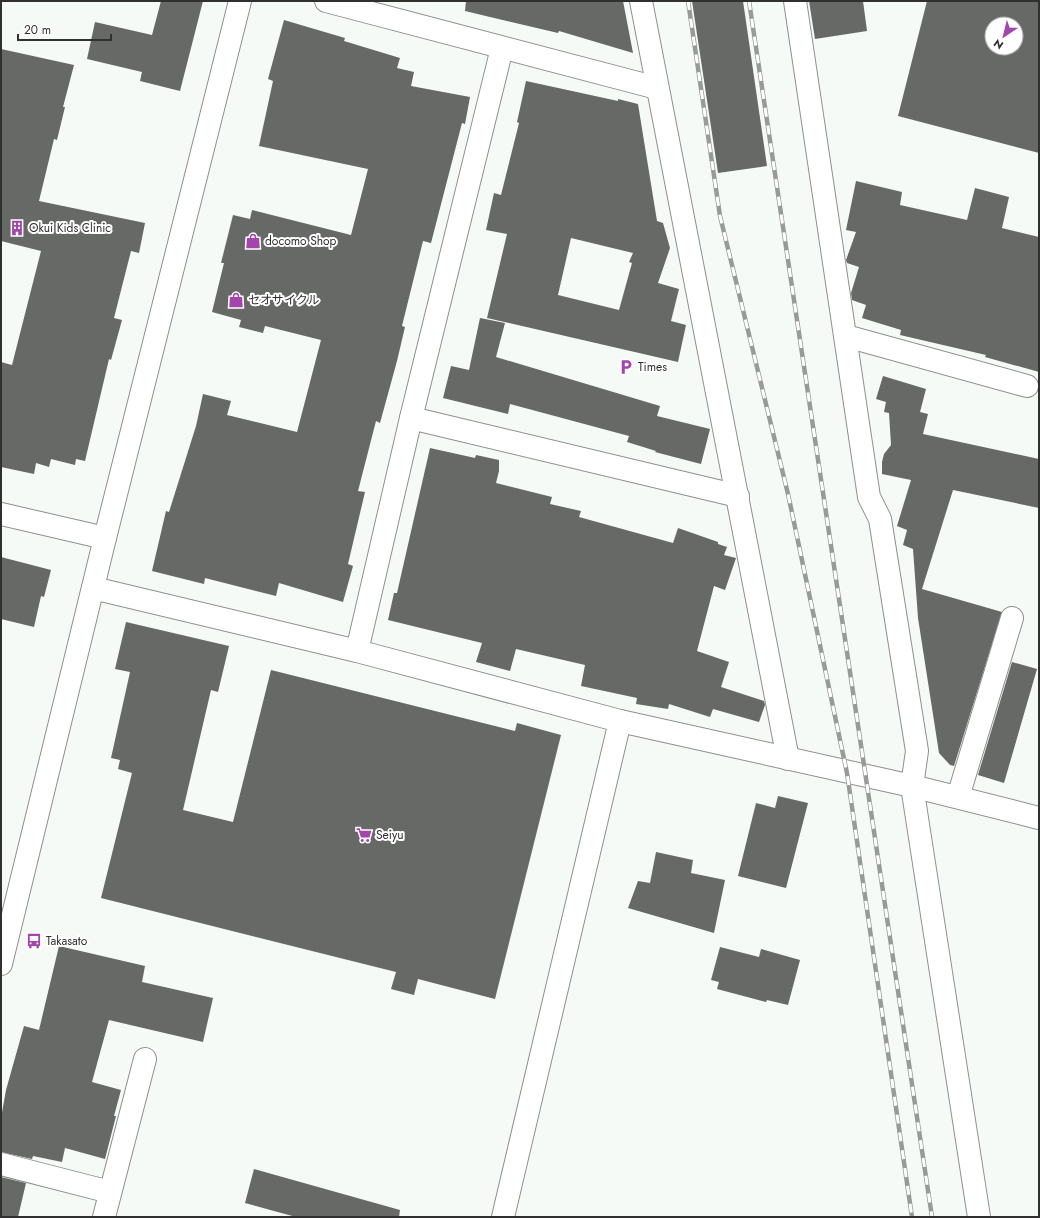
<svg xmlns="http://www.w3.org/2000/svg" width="1040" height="1218" font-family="Jost,'Noto Sans JP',sans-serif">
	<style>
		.building { fill: #666966; fill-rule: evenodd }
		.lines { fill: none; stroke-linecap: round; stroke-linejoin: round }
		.minor-casing { stroke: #8d918e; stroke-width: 24 }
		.minor { stroke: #fff; stroke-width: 22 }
		.rail-casing { stroke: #979a98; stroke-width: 4.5 }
		.rail { stroke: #fff; stroke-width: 3; stroke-dasharray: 9; stroke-linecap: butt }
		.labels { text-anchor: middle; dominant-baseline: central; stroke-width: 4; stroke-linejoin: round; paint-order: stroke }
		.poi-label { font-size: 12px; fill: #2f302f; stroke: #fff; text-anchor: start }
	</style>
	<rect width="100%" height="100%" fill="#f5faf6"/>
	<!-- building -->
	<g class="building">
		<polygon points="161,1 203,1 180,91 140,81 142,72 87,59 95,22 152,35"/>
		<polygon points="466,1 623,1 633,53 559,31 558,33 465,11"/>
		<polygon points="692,1 743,1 767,166 718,173"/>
		<polygon points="809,1 863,1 867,31 815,39"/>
		<path d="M927,1H1039V153L898,116ZM992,24H1016V48H992Z"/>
		<polygon points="284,20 345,38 344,41 400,58 397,68 414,72 411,86 470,97 465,124 462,123 431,243 423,241 402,326 405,327 397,361 380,423 376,421 358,491 365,492 348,564 353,566 343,602 279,583 276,596 205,578 204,584 152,571 166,511 169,512 196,426 203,394 231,401 227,415 297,432 321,340 265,326 263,333 239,327 241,320 212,312 224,263 221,263 233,215 250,219 252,210 351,235 368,169 259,146 273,81 268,79"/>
		<polygon points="1,49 74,65 63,107 65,107 57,140 54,139 39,201 145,223 139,253 131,251 114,318 122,320 111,360 109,359 85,461 76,459 75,465 51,459 49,467 36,463 34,474 1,467 1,362 12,365 41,251 1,241"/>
		<path d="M526,81L618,101V99L638,104L657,221L663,223L670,248L658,283L679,289L671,321L686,325L678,362L487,318L507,234L486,230L494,193L501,195L519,123L517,122ZM571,238L633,253L629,262L632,263L619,310L558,295Z"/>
		<polygon points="856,181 902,192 900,205 967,220 975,188 1009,197 1002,228 1039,237 1039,372 985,357 986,355 900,335 901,330 862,318 866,305 852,300 851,293 859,267 847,263 846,260 856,232 846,230"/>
		<polygon points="480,318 505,323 496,357 660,406 657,416 710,429 701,464 655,452 656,451 627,442 629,436 510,404 508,414 443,398 451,366 469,370"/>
		<polygon points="883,376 926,389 920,412 928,414 923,434 1039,459 1039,508 953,490 922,589 1002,612 954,766 950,765 939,753 918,618 913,549 903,545 907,530 897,526 911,480 882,474 882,462 884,454 891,445 889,413 884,412 886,402 876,399"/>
		<polygon points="430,448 475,458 476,455 499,460 499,471 496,483 552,497 550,504 581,511 579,517 673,543 678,528 718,542 718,544 727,547 724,555 736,558 725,590 714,586 697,651 729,662 721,687 764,701 765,705 759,722 713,709 710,717 669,704 668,709 636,704 637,698 581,686 585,665 516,649 510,671 476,662 482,643 388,620 394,593 397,593"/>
		<polygon points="1,557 51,570 44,597 41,596 34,627 1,619"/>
		<polygon points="126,622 229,646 218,692 211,690 183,810 233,822 271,670 515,731 517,723 561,735 495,999 418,979 414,995 391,989 396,972 101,898 132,773 118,769 120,760 111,758 130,672 115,669"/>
		<polygon points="1012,662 1037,669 1004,783 978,775"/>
		<polygon points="778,796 808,803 786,888 738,876 756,803 775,808"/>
		<polygon points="656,852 693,860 691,873 725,880 714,933 628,908 638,881 650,883"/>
		<polygon points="59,946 145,966 142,982 213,998 203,1042 109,1020 92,1082 121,1090 114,1116 116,1116 105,1159 65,1148 62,1162 33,1156 32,1159 1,1152 1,1118 6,1090 24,1026 39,1030"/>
		<polygon points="720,947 759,957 761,949 800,960 788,1005 767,1000 766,1002 717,989 719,982 711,980"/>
		<polygon points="254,1169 400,1210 399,1217 296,1217 245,1203"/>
		<polygon points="1,1177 26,1183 18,1217 1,1217"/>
	</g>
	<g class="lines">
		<defs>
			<g id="minor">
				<polyline points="326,1 657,88"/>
				<polyline points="641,1 788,759"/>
				<polyline points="795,1 869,497 880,519 917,751 912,786 979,1217"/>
				<polyline points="846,336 1027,386"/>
				<polyline points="411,418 738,496"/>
				<polyline points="1,514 105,538"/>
				<polyline points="93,588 357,651 620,721 912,786 1039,818"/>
				<polyline points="357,651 411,418 502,48"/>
				<polyline points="958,797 1012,618"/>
				<polyline points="1,964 105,538 240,1"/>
				<polyline points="1,1164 110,1192"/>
				<polyline points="104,1217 145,1059"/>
				<polyline points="503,1217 620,721"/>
			</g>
		</defs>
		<!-- minor casing -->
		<use href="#minor" class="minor-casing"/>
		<!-- minor -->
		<use href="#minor" class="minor"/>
		<defs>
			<g id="rail">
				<polyline points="688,1 720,216 788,494 847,773 912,1217"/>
				<polyline points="749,1 932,1217"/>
			</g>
		</defs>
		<!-- rail casing -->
		<use href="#rail" class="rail-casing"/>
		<!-- rail -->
		<use href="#rail" class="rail"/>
	</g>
	<!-- icons -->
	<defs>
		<symbol id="building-bare" viewBox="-9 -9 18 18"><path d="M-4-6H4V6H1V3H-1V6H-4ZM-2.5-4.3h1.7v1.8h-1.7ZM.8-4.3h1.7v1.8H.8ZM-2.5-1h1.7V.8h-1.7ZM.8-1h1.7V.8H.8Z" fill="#a445ad" stroke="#fff" stroke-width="2.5" paint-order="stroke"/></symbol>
		<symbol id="shop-bare" viewBox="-9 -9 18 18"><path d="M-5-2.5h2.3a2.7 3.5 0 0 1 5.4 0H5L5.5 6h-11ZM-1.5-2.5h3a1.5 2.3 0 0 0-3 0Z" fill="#a445ad" stroke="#fff" stroke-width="2.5" paint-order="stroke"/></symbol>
		<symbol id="parking-bare" viewBox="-9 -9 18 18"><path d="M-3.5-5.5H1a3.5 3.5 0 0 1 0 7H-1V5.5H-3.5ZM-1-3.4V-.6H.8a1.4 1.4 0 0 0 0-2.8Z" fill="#a445ad" stroke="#fff" stroke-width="2.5" paint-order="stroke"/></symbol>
		<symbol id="supermarket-bare" viewBox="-9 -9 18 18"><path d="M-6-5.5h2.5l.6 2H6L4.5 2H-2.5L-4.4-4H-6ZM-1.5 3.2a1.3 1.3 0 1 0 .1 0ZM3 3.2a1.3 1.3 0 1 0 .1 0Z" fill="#a445ad" stroke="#fff" stroke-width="2.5" paint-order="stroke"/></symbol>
		<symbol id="bus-bare" viewBox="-9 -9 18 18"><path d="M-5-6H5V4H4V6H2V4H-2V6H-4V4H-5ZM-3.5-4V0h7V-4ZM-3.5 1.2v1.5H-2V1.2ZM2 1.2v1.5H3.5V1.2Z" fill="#a445ad" stroke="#fff" stroke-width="2.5" paint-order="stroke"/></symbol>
	</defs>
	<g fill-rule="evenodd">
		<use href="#building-bare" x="6" y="217" width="22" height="22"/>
		<use href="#shop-bare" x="242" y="230" width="22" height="22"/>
		<use href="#shop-bare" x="225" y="289" width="22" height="22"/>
		<use href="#parking-bare" x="615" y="356" width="22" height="22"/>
		<use href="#supermarket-bare" x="353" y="824" width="22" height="22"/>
		<use href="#bus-bare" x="23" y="930" width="22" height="22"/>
	</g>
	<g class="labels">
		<!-- poi labels -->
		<g class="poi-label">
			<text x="29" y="228">Okui Kids Clinic</text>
			<text x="265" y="241">docomo Shop</text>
			<text x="248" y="300">セオサイクル</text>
			<text x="638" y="367">Times</text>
			<text x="376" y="835">Seiyu</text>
			<text x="46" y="941">Takasato</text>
		</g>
	</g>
	<!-- border -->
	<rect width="1040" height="1218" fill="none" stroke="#2f302f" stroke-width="4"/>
	<!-- north arrow -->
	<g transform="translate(1004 36) rotate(215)"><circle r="19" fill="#ffffff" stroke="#acacac"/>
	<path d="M0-3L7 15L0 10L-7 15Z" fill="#a445ad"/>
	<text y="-6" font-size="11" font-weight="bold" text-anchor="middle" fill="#2f302f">N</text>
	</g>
	<!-- scale -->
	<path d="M18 34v6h93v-6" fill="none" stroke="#2f302f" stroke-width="2"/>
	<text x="24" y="34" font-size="12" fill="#2f302f" stroke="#ffffff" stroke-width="3" paint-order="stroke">20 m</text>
</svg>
